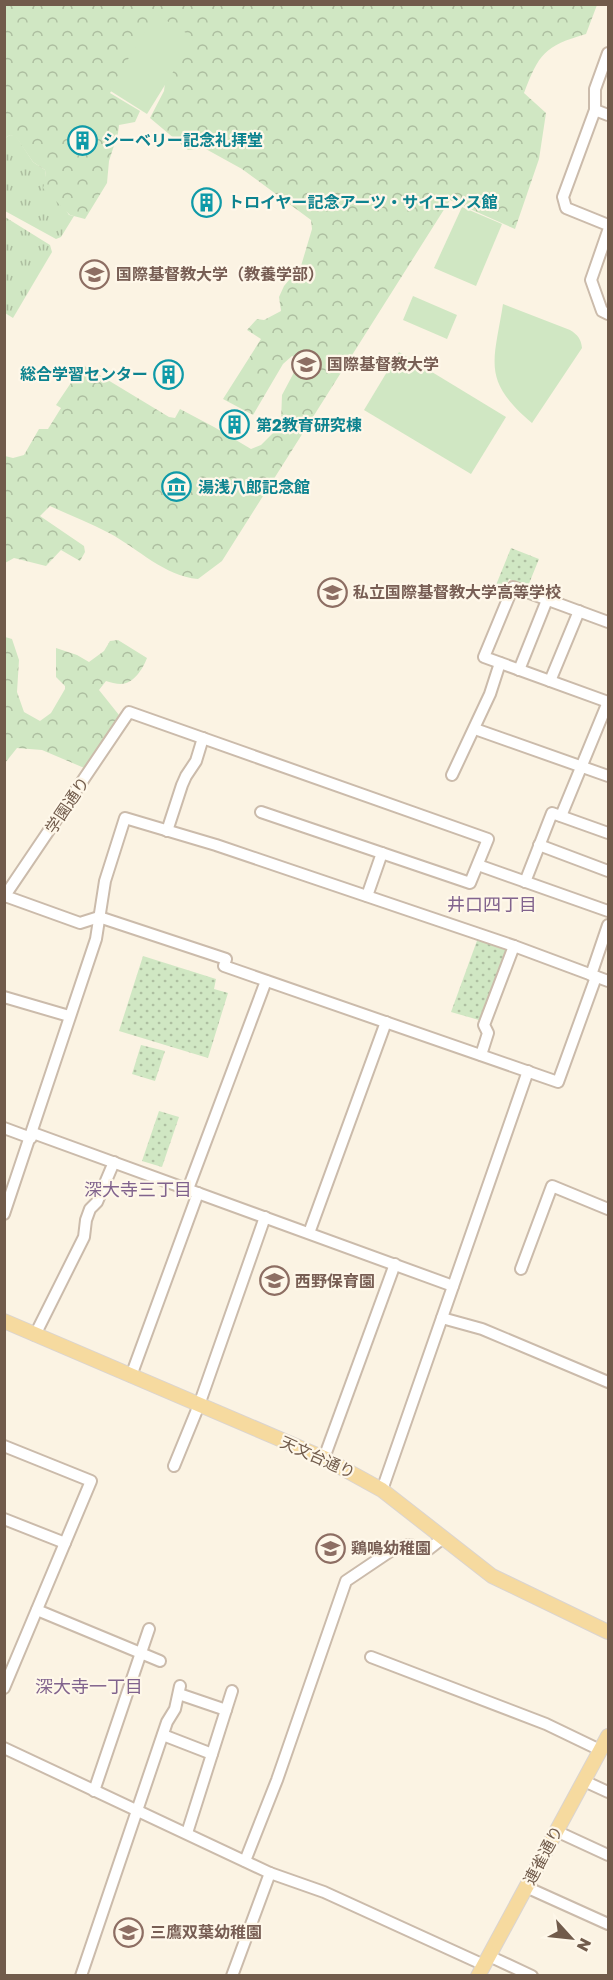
<svg xmlns="http://www.w3.org/2000/svg" width="613" height="1980" font-family="'Golos Text','Noto Sans JP',sans-serif">
	<style>
		.grass { fill: url(#grass-tufts) }
		.forest { fill: url(#forest-crowns) }
		.park { fill: url(#park-dots) }
		.garden { fill: #d0e7c3 }
		.lines { fill: none; stroke-linecap: round; stroke-linejoin: round }
		.minor-casing { stroke: #cbbbab; stroke-width: 14 }
		.major-casing { stroke: #dad4d0; stroke-width: 16 }
		.minor { stroke: #fff; stroke-width: 10 }
		.major { stroke: #f6da9f; stroke-width: 14 }
		.labels { text-anchor: middle; dominant-baseline: central; stroke-width: 4.5; stroke-linejoin: round; paint-order: stroke }
		.culture-label { font-size: 16px; font-weight: bold; fill: #0d838f; stroke: #fef7e9; text-anchor: start }
		.education-label { font-size: 16px; font-weight: bold; fill: #785e54; stroke: #fef7e9; text-anchor: start }
		.street-label { font-size: 16px; fill: #715b4b; stroke: #fef7e9 }
		.neighbourhood-label { font-size: 18px; fill: #81638d; stroke: #fef7e9 }
	</style>
	<defs>
		<pattern id="grass-tufts" width="24" height="20" patternUnits="userSpaceOnUse" patternTransform="scale(1.5)"><rect width="24" height="20" fill="#d0e7c3"/><path d="M3 7l-1-3M5 7V3M7 7l1-3M15 17l-1-3M17 17v-4M19 17l1-3" fill="none" stroke="#adbea0"/></pattern>
		<pattern id="forest-crowns" width="20" height="18" patternUnits="userSpaceOnUse" patternTransform="scale(1.5)"><rect width="20" height="18" fill="#d0e7c3"/><path d="M2 6a3 3 0 1 1 6 0M12 15a3 3 0 1 1 6 0" fill="none" stroke="#adbea0"/></pattern>
		<pattern id="park-dots" width="8" height="8" patternUnits="userSpaceOnUse" patternTransform="scale(1.5)"><rect width="8" height="8" fill="#d0e7c3"/><path d="M2 2h.1M6 6h.1" fill="none" stroke="#adbea0" stroke-width="1.8" stroke-linecap="round"/></pattern>
	</defs>
	<rect width="100%" height="100%" fill="#fbf3e3"/>
	<!-- grass -->
	<g class="grass">
		<polygon points="10,135 16,136 33,162 45,170 46,177 69,215 74,216 61,237 56,239 5,211 5,138"/>
		<polygon points="5,217 50,245 52,252 13,318 5,313"/>
	</g>
	<!-- forest -->
	<g class="forest">
		<path d="M5,5H597L586,34C544,46 539,54 524,93L546,113L539,159L515,229L450,200L222,561L198,579C164,576 139,549 109,533C90,523 69,515 50,506L40,516L84,546L85,552L80,561L61,550L46,566L14,558L5,563V456L13,458L24,455L39,429H48L61,408L56,405L83,365L169,417L175,418L180,409L214,427L251,449L261,445L276,430L281,421L282,395L300,361L297,357L292,356L283,364L253,415L223,399L261,339L247,330L257,319L264,320L281,311L279,297L284,286L301,266L312,229L311,220L242,169L204,148L188,150L150,118L164,91L165,83L157,20L110,93L140,111L135,122L119,125L118,133L109,161L107,183L85,219L70,215L43,188L46,178L45,170L33,162L16,137L10,135L5,138Z"/>
		<path d="M5,637L12,639L19,660L17,692L24,712L40,721L51,713L65,689V686L56,677V648L77,655L89,662L104,651L110,641L118,640L147,658C143,669 133,684 121,684C116,684 110,682 106,681L99,690L119,715L89,770L42,750L17,748L5,763Z"/>
	</g>
	<!-- park -->
	<g class="park">
		<polygon points="511,548 539,559 528,586 509,579 505,588 496,585"/>
		<polygon points="478,938 509,949 486,1022 451,1012"/>
		<polygon points="143,956 216,979 214,989 228,993 208,1058 119,1031"/>
		<polygon points="141,1045 165,1051 155,1081 132,1074"/>
		<polygon points="159,1111 179,1117 162,1167 142,1161"/>
	</g>
	<!-- garden -->
	<g class="garden">
		<polygon points="156,14 194,38 147,114 109,90"/>
		<polygon points="462,207 502,224 476,286 434,268"/>
		<polygon points="413,296 457,315 447,339 403,320"/>
		<path d="M503,304L570,330C578,335 581,339 582,348L532,423C481,380 494,362 503,304Z"/>
		<polygon points="399,352 506,417 471,474 364,410"/>
	</g>
	<g class="lines">
		<defs>
			<g id="minor">
				<polyline points="595,110 595,89 608,53"/>
				<polyline points="608,115 595,110 563,197 566,208 608,225"/>
				<polyline points="608,231 591,280 602,311 608,314"/>
				<polyline points="608,622 513,587 484,657 608,702"/>
				<polyline points="519,670 547,600"/>
				<polyline points="550,681 579,611"/>
				<polyline points="475,729 608,776"/>
				<polyline points="452,775 490,694 500,663"/>
				<polyline points="561,816 608,702"/>
				<polyline points="167,831 182,785 186,776 196,761 203,738"/>
				<polyline points="539,845 608,871"/>
				<polyline points="478,865 608,911"/>
				<polyline points="525,882 552,813 608,833"/>
				<polyline points="5,896 80,923 99,917 226,959 224,966 558,1082 596,977"/>
				<polyline points="367,896 382,853"/>
				<polyline points="4,897 129,712 488,839 470,883 261,812"/>
				<polyline points="591,975 608,925"/>
				<polyline points="4,997 69,1016"/>
				<polyline points="481,1055 488,1033 484,1025 514,946"/>
				<polyline points="4,1128 31,1138"/>
				<polyline points="33,1133 453,1286"/>
				<polyline points="188,1189 266,981"/>
				<polyline points="4,1214 96,939 105,881 125,818 216,845 514,946 608,981"/>
				<polyline points="309,1233 386,1022"/>
				<polyline points="521,1269 552,1186 608,1209"/>
				<polyline points="442,1318 482,1329 608,1382"/>
				<polyline points="35,1335 84,1237 86,1220 90,1209 97,1202 114,1162"/>
				<polyline points="131,1376 198,1193"/>
				<polyline points="4,1446 91,1481 4,1688"/>
				<polyline points="324,1458 395,1264"/>
				<polyline points="174,1466 199,1405 265,1217"/>
				<polyline points="382,1490 528,1071"/>
				<polyline points="4,1519 65,1543"/>
				<polyline points="37,1610 160,1661"/>
				<polyline points="371,1657 546,1724 600,1750"/>
				<polyline points="179,1694 226,1710"/>
				<polyline points="163,1735 212,1754"/>
				<polyline points="4,1748 270,1873 324,1892 484,1965"/>
				<polyline points="584,1781 608,1792"/>
				<polyline points="94,1791 149,1629"/>
				<polyline points="556,1831 608,1855"/>
				<polyline points="187,1833 232,1691"/>
				<polyline points="245,1861 277,1780 346,1581 395,1548 408,1545 429,1549 443,1538"/>
				<polyline points="526,1887 608,1924"/>
				<polyline points="489,1956 532,1976"/>
				<polyline points="81,1976 167,1722 175,1709 180,1686"/>
				<polyline points="232,1976 270,1873"/>
			</g>
			<g id="major">
				<polyline points="4,1321 324,1458 382,1490 492,1576 608,1632"/>
				<polyline points="478,1976 608,1736"/>
			</g>
		</defs>
		<!-- minor casing -->
		<use href="#minor" class="minor-casing"/>
		<!-- major casing -->
		<use href="#major" class="major-casing"/>
		<!-- minor -->
		<use href="#minor" class="minor"/>
		<!-- major -->
		<use href="#major" class="major"/>
	</g>
	<!-- icons -->
	<defs>
		<symbol id="building-ring" viewBox="-11 -11 22 22"><circle r="9.5" fill="#fef7e9" stroke="#0f9aa8" stroke-width="1.5"/><path d="M-4-6H4V6H1V3H-1V6H-4ZM-2.5-4.3h1.7v1.8h-1.7ZM.8-4.3h1.7v1.8H.8ZM-2.5-1h1.7V.8h-1.7ZM.8-1h1.7V.8H.8Z" fill="#0f9aa8"/></symbol>
		<symbol id="university-ring" viewBox="-11 -11 22 22"><circle r="9.5" fill="#fef7e9" stroke="#8d6e63" stroke-width="1.5"/><path d="M0-5L7-2L0 1L-7-2ZM-4 1L0 2.5L4 1V4Q0 6-4 4Z" fill="#8d6e63"/></symbol>
		<symbol id="museum-ring" viewBox="-11 -11 22 22"><circle r="9.5" fill="#fef7e9" stroke="#0f9aa8" stroke-width="1.5"/><path d="M0-6L6-3V-2H-6V-3ZM-5-1h2V3h-2ZM-1-1h2V3h-2ZM3-1h2V3H3ZM-6 4H6V6H-6Z" fill="#0f9aa8"/></symbol>
		<symbol id="school-ring" viewBox="-11 -11 22 22"><circle r="9.5" fill="#fef7e9" stroke="#8d6e63" stroke-width="1.5"/><path d="M0-5L7-2L0 1L-7-2ZM-4 1L0 2.5L4 1V4Q0 6-4 4Z" fill="#8d6e63"/></symbol>
	</defs>
	<g fill-rule="evenodd">
		<use href="#building-ring" x="66" y="124" width="33" height="33"/>
		<use href="#building-ring" x="190" y="186" width="33" height="33"/>
		<use href="#university-ring" x="78" y="258" width="33" height="33"/>
		<use href="#university-ring" x="290" y="348" width="33" height="33"/>
		<use href="#building-ring" x="152" y="358" width="33" height="33"/>
		<use href="#building-ring" x="218" y="408" width="33" height="33"/>
		<use href="#museum-ring" x="160" y="470" width="33" height="33"/>
		<use href="#school-ring" x="316" y="576" width="33" height="33"/>
		<use href="#school-ring" x="258" y="1264" width="33" height="33"/>
		<use href="#school-ring" x="314" y="1532" width="33" height="33"/>
		<use href="#school-ring" x="112" y="1916" width="33" height="33"/>
	</g>
	<g class="labels">
		<!-- culture labels -->
		<g class="culture-label">
			<text x="103" y="140">シーベリー記念礼拝堂</text>
			<text x="228" y="202">トロイヤー記念アーツ・サイエンス館</text>
			<text x="148" y="374" text-anchor="end">総合学習センター</text>
			<text x="256" y="425">第2教育研究棟</text>
			<text x="198" y="487">湯浅八郎記念館</text>
		</g>
		<!-- education labels -->
		<g class="education-label">
			<text x="116" y="274">国際基督教大学（教養学部）</text>
			<text x="327" y="364">国際基督教大学</text>
			<text x="353" y="592">私立国際基督教大学高等学校</text>
			<text x="295" y="1281">西野保育園</text>
			<text x="351" y="1548">鶏鳴幼稚園</text>
			<text x="150" y="1932">三鷹双葉幼稚園</text>
		</g>
		<!-- street labels -->
		<g class="street-label">
			<text transform="translate(67 805) rotate(-56)">学園通り</text>
			<text transform="translate(318 1457) rotate(24)">天文台通り</text>
			<text transform="translate(543 1855) rotate(-62)">連雀通り</text>
		</g>
		<!-- neighbourhood labels -->
		<g class="neighbourhood-label">
			<text x="492" y="904">井口四丁目</text>
			<text x="138" y="1189">深大寺三丁目</text>
			<text x="89" y="1686">深大寺一丁目</text>
		</g>
	</g>
	<!-- border -->
	<rect width="613" height="1980" fill="none" stroke="#715b4b" stroke-width="12"/>
	<!-- north arrow -->
	<g transform="translate(571 1938) rotate(117)" stroke="#fef7e9" stroke-width="4.5" paint-order="stroke">
	<path d="M0-4.5L10 22L0 15L-10 22Z" fill="#715b4b"/>
	<text y="-9" font-size="16" font-weight="bold" text-anchor="middle" fill="#715b4b">N</text>
	</g>
</svg>
